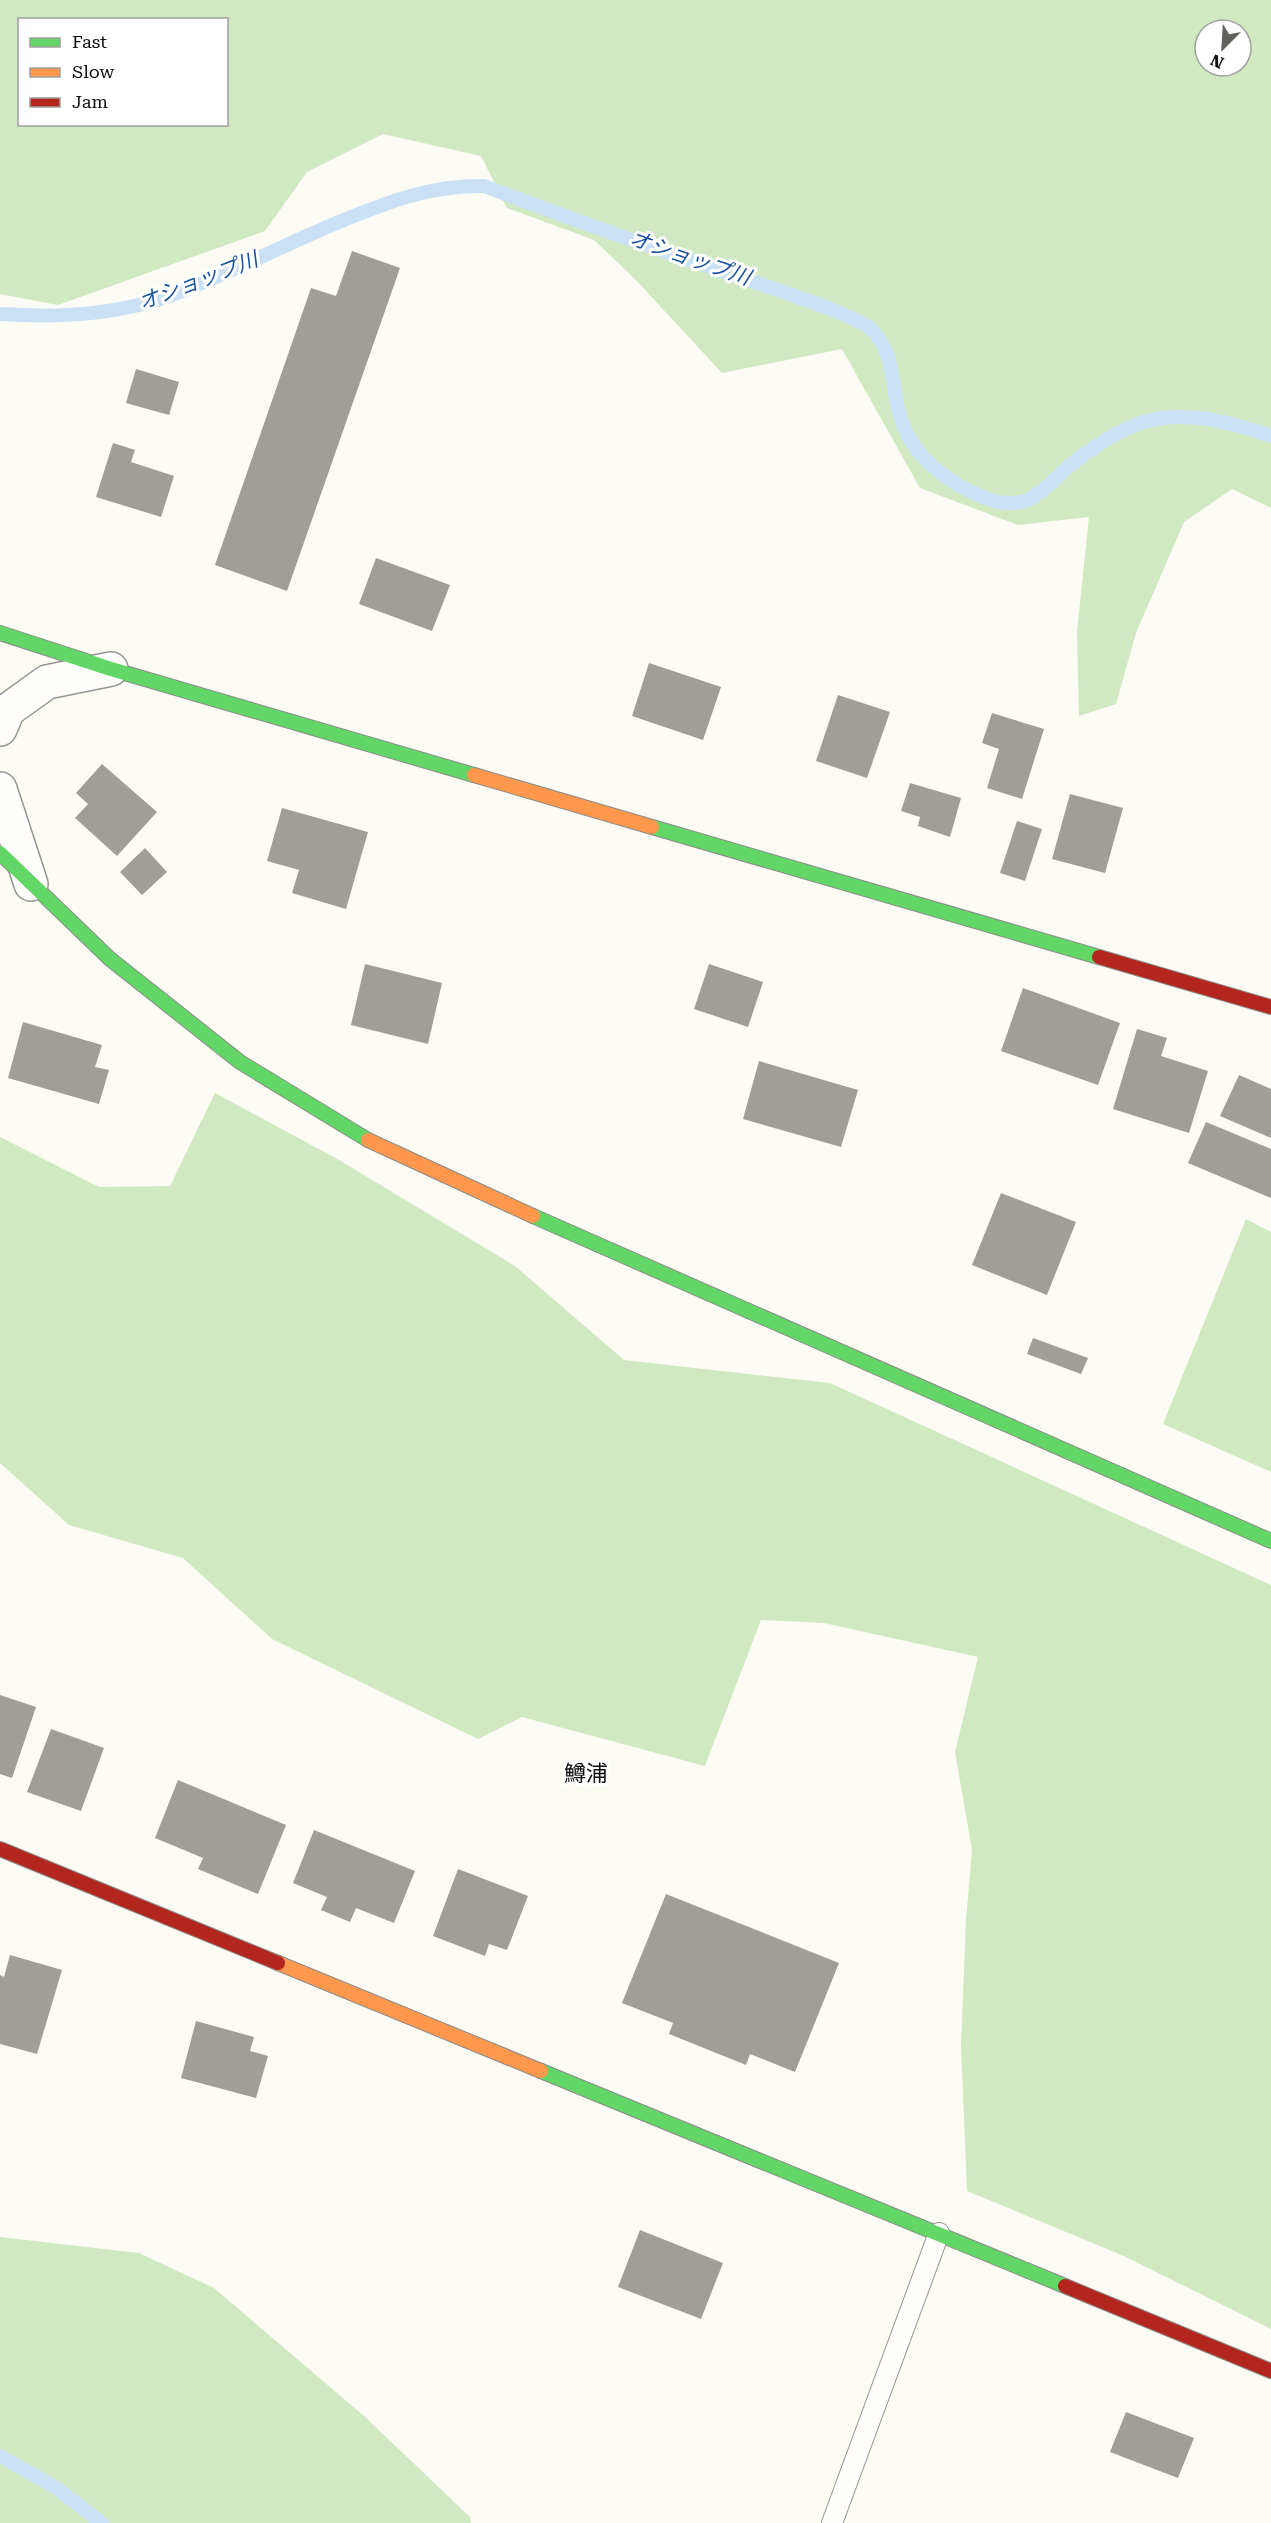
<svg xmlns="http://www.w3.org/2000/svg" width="1271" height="2523" font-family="'Roboto Serif','Noto Sans JP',serif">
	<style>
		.forest { fill: #d1e9c2; fill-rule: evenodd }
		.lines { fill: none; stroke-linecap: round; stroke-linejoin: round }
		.stream { stroke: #cae0f5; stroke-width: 14 }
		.building { fill: #9f9e99 }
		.lane-casing { stroke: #959592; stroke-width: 22 }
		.street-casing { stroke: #959592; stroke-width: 36 }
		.fast-casing { stroke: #8c8b88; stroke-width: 16 }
		.slow-casing { stroke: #8c8b88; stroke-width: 16 }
		.jam-casing { stroke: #8c8b88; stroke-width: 16 }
		.lane { stroke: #fffefd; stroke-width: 20 }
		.street { stroke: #fffefd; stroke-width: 33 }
		.fast { stroke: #63d668; stroke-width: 14 }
		.slow { stroke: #ff974d; stroke-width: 14 }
		.jam { stroke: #b3261e; stroke-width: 14 }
		.labels { text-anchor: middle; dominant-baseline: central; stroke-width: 6; stroke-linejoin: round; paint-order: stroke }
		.water-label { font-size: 21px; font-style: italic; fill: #1851a0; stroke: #fff }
		.quarter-label { font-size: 22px; fill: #0e0e0e; stroke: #fff }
	</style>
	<rect width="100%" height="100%" fill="#fcfbf4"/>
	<!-- forest -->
	<g class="forest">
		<path d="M0,0H1271V508L1232,489L1184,522L1136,633L1116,704L1079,716L1077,632L1089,517L1018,525L920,488L842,349L722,373L635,279L594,240L507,208L481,156L383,134L307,172L265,231L58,305L0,294ZM20,20H226V124H20ZM1205,30H1241V66H1205Z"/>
		<polygon points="215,1093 339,1160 515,1266 624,1360 830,1383 1271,1585 1271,2329 1124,2256 967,2191 961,2045 966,1920 972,1850 955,1752 978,1657 824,1623 761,1620 705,1766 522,1717 478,1739 272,1639 183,1558 69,1525 0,1463 0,1137 99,1187 170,1186"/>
		<polygon points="1246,1219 1271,1232 1271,1472 1163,1424"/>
		<polygon points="0,2237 139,2253 214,2288 364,2416 470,2517 471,2523 0,2523"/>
	</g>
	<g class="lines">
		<!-- stream -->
		<g class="stream">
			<path d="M0,314C61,318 122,315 180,292C234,271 286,244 339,222C388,202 430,185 484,186C564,216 644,245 725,272C761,284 797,296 833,310C845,315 861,321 871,329C895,352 891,383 899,412C910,457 950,485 991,500C1002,504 1017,504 1028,500C1042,493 1057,477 1068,467C1090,449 1114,432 1141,423C1184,409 1230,422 1271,436"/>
			<polyline points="0,2456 55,2487 102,2523"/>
		</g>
	</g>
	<!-- building -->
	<g class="building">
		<polygon points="352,251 400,268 287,591 215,565 311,288 336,296"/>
		<polygon points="136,369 179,382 169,415 126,403"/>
		<polygon points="113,443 135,450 131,462 174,476 161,517 96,497"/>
		<polygon points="376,558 450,585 432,631 359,604"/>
		<polygon points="649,663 721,687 703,740 632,716"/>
		<polygon points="838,695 890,712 867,778 816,761"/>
		<polygon points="992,713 1044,729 1022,799 987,788 999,749 982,743"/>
		<polygon points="102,764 157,812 117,856 75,818 88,804 76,793"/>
		<polygon points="910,783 961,798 950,837 918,826 920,817 901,811"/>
		<polygon points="1070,794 1123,808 1105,873 1052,859"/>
		<polygon points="282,808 368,832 346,909 292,893 299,870 267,861"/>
		<polygon points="1017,821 1042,829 1025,881 1000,873"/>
		<polygon points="145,848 167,872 142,895 120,872"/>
		<polygon points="365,964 442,983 428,1044 351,1025"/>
		<polygon points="709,964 763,982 748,1027 694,1009"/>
		<polygon points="1023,988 1120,1023 1098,1085 1001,1051"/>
		<polygon points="23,1022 102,1045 95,1067 109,1070 99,1104 8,1078"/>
		<polygon points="1137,1029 1167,1038 1161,1056 1208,1071 1189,1133 1113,1109"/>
		<polygon points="759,1061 858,1090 841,1147 743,1119"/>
		<polygon points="1239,1075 1271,1089 1271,1138 1220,1116"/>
		<polygon points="1206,1122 1271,1149 1271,1198 1188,1163"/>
		<polygon points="1001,1193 1076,1222 1047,1295 972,1265"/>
		<polygon points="1033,1338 1088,1358 1081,1374 1027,1354"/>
		<polygon points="0,1695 36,1707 12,1778 0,1774"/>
		<polygon points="51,1729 104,1748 81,1811 27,1792"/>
		<polygon points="178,1780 286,1825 258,1894 198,1869 203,1858 155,1838"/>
		<polygon points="314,1830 415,1871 394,1923 356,1908 350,1922 321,1910 327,1897 293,1883"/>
		<polygon points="458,1869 528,1896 507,1950 489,1944 485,1956 433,1936"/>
		<polygon points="666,1894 839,1963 795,2072 750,2054 746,2065 669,2034 673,2023 622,2003"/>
		<polygon points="10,1955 62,1970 37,2054 0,2044 0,1975 4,1977"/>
		<polygon points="196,2021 254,2037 250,2051 268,2056 256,2098 181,2078"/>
		<polygon points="640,2230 723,2263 701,2319 618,2287"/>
		<polygon points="1126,2412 1194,2438 1178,2478 1110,2452"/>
	</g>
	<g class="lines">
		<defs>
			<polyline id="lane" points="832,2523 939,2233"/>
			<g id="street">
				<polyline points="0,729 8,710 47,682 111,669"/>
				<polyline points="0,789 31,884"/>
			</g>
			<g id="fast">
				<polyline points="0,633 111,669 474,775"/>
				<polyline points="652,827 1099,957"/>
				<polyline points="0,853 110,959 240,1062 368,1140"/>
				<polyline points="533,1216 1271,1541"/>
				<polyline points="541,2071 1065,2286"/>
			</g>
			<g id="slow">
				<polyline points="474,775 652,827"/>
				<polyline points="368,1140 533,1216"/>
				<polyline points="278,1963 541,2071"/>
			</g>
			<g id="jam">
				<polyline points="1099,957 1271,1007"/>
				<polyline points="0,1849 278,1963"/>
				<polyline points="1065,2286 1271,2371"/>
			</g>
		</defs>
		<!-- lane casing -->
		<use href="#lane" class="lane-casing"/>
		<!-- street casing -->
		<use href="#street" class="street-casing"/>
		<!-- fast casing -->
		<use href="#fast" class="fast-casing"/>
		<!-- slow casing -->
		<use href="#slow" class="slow-casing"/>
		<!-- jam casing -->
		<use href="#jam" class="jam-casing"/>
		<!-- lane -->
		<use href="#lane" class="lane"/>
		<!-- street -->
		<use href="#street" class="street"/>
		<!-- fast -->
		<use href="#fast" class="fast"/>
		<!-- slow -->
		<use href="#slow" class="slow"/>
		<!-- jam -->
		<use href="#jam" class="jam"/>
	</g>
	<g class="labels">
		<!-- water labels -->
		<g class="water-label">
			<text transform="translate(690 258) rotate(19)">オショップ川</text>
			<text transform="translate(198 281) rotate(-21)">オショップ川</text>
		</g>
		<!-- quarter labels -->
		<g class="quarter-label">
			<text x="586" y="1773">鱒浦</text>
		</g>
	</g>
	<!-- legend -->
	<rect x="18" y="18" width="210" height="108" fill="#ffffff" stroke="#9f9f9f" stroke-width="1.5"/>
	<rect x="30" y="38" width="30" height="9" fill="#63d668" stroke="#9f9f9f" stroke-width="1.5"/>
	<text x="72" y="48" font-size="18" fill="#0e0e0e">Fast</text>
	<rect x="30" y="68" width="30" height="9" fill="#ff974d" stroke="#9f9f9f" stroke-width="1.5"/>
	<text x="72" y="78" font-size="18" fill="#0e0e0e">Slow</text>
	<rect x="30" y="98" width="30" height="9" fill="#b3261e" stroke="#9f9f9f" stroke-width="1.5"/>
	<text x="72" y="108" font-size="18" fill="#0e0e0e">Jam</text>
	<!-- north arrow -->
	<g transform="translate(1223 48) rotate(204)"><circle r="28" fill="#ffffff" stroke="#9f9f9f" stroke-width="1.5"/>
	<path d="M0-4.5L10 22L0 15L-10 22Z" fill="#61615e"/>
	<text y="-9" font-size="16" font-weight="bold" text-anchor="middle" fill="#0e0e0e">N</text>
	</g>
</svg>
